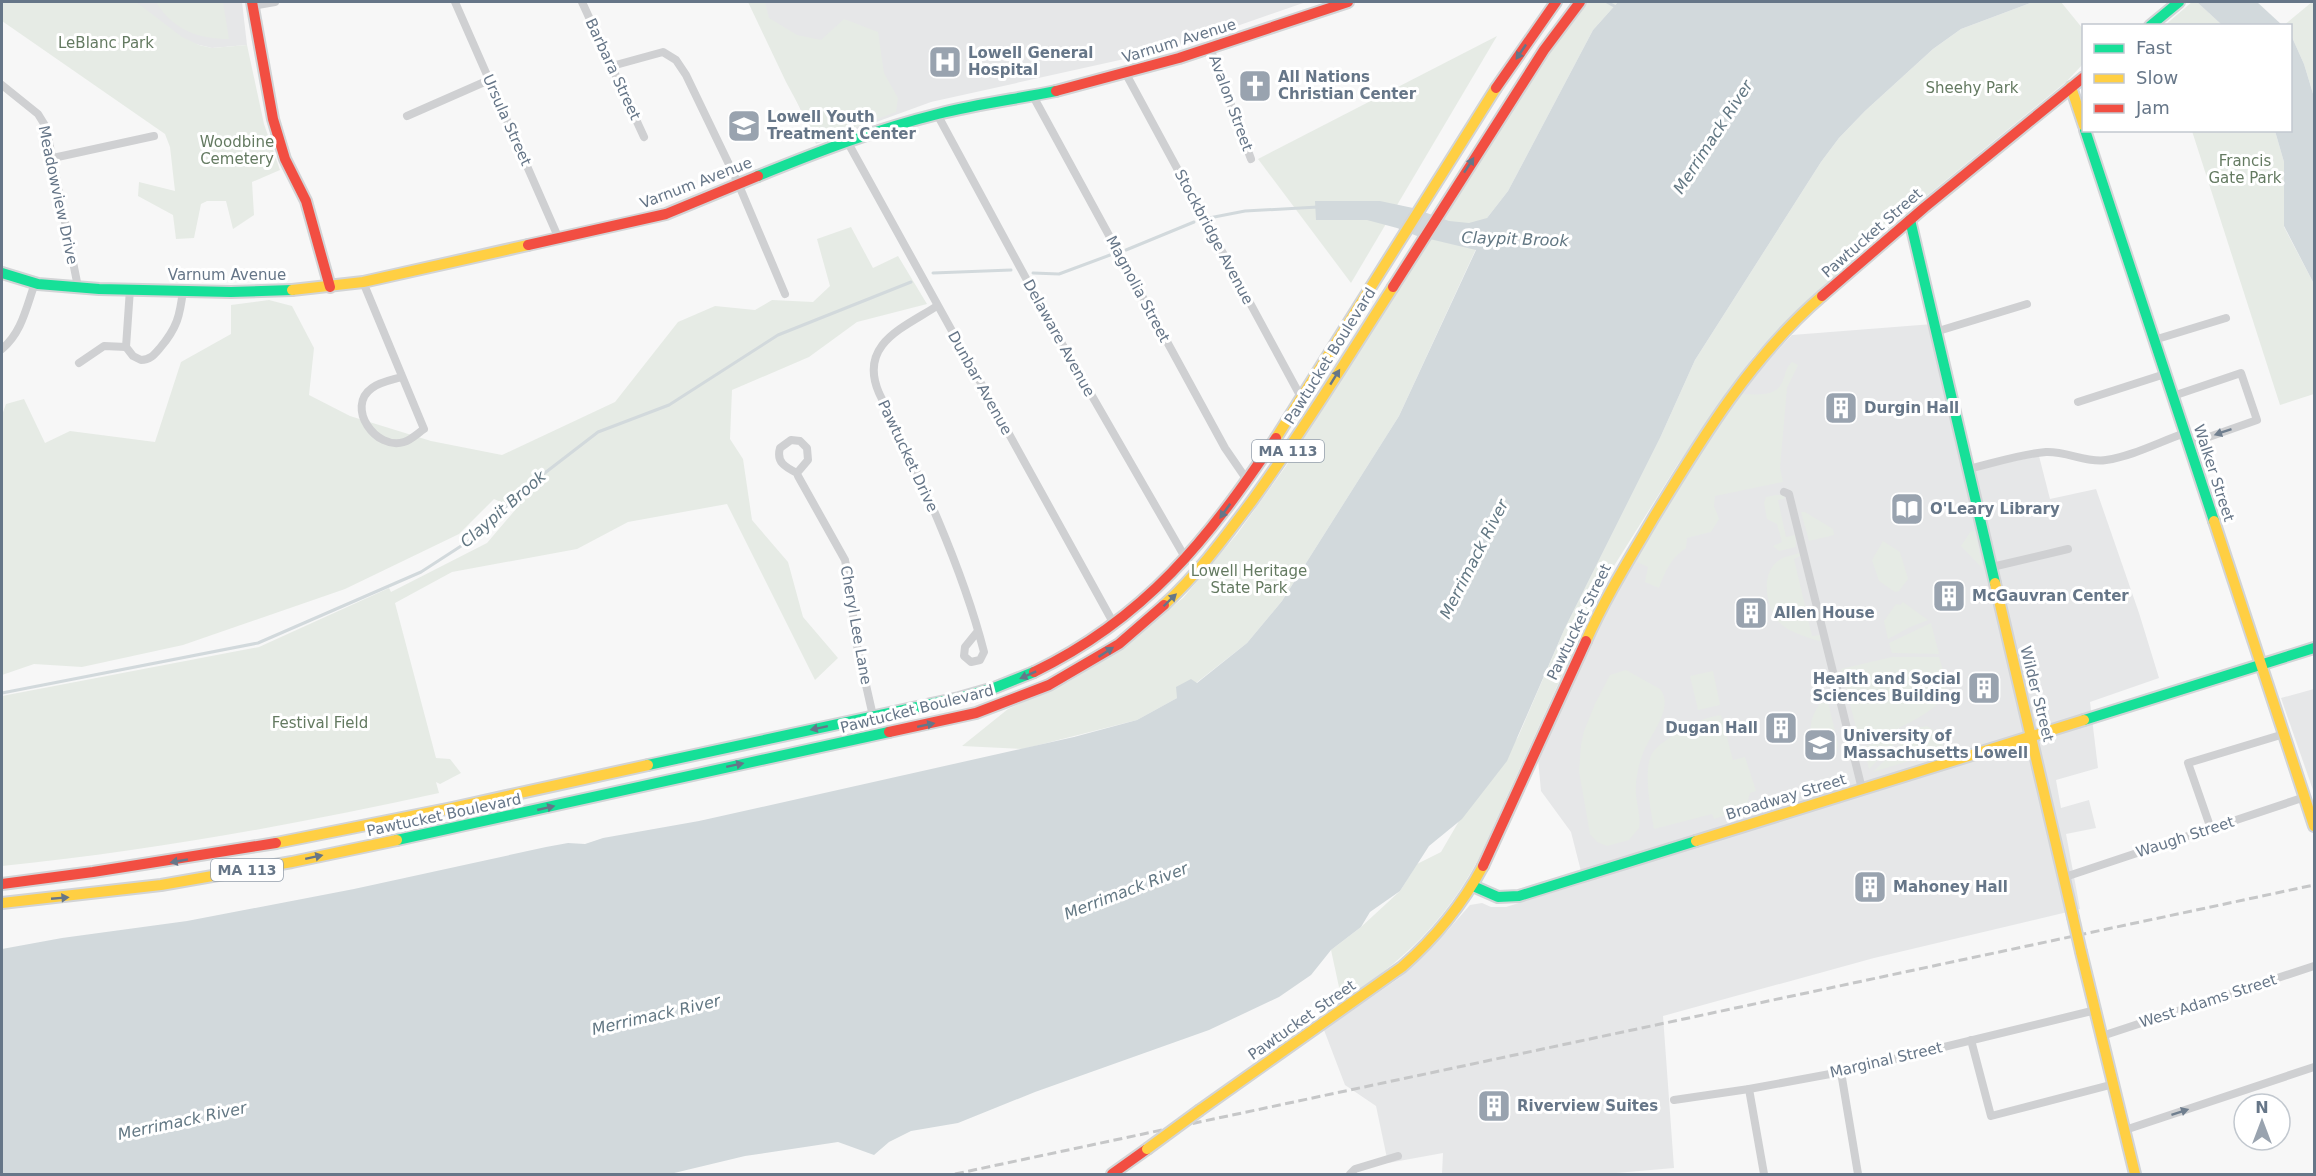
<svg xmlns="http://www.w3.org/2000/svg" width="2316" height="1176" font-family="'DejaVu Sans',sans-serif">
	<style>
		.built { fill: #e6e7e8 }
		.green { fill: #e6ebe5 }
		.water { fill: #d2d9dc }
		.lines { fill: none; stroke-linecap: round; stroke-linejoin: round }
		.stream { stroke: #d2d9dc; stroke-width: 3 }
		.fast-casing { stroke: #d2d4d6; stroke-width: 14 }
		.slow-casing { stroke: #d2d4d6; stroke-width: 14 }
		.jam-casing { stroke: #d2d4d6; stroke-width: 14 }
		.street { stroke: #cfd0d2; stroke-width: 8 }
		.fast { stroke: #16e098; stroke-width: 10 }
		.slow { stroke: #ffcf43; stroke-width: 10 }
		.jam { stroke: #f24e42; stroke-width: 10 }
		.rail { stroke: #c6c7c8; stroke-width: 3; stroke-dasharray: 9 4.5; stroke-linecap: butt }
		.slow-bridge-casing { stroke: #d2d4d6; stroke-width: 14; stroke-linecap: butt }
		.slow-bridge { stroke: #ffcf43; stroke-width: 10 }
		.oneway { fill: #667688 }
		.oneway2 { fill: #707f8f }
		.labels { text-anchor: middle; dominant-baseline: central; stroke-width: 6; stroke-linejoin: round; paint-order: stroke }
		.shield { fill: #fff; stroke: #949fac; stroke-width: 1.5 }
		.shield-label { font-size: 14px; font-weight: bold; fill: #667688 }
		.street-label { font-size: 15px; fill: #667688; stroke: #fff }
		.park-label { font-size: 15px; fill: #647a61; stroke: #fff }
		.poi-label { font-size: 15px; font-weight: bold; fill: #667688; stroke: #fff; text-anchor: start }
		.water-label { font-size: 16px; font-style: italic; fill: #627783; stroke: #fff }
	</style>
	<rect width="100%" height="100%" fill="#f7f7f7"/>
	<!-- built -->
	<g class="built">
		<polygon points="118,2 242,2 247,45 212,48 158,35"/>
		<polygon points="752,2 1306,2 1174,48 931,102 816,144"/>
		<polygon points="1933,324 1972,470 2039,456 2050,499 2096,489 2139,613 2159,678 2090,702 2098,768 2056,780 2061,808 2089,800 2096,828 2066,834 2080,909 1874,958 1663,1016 1674,1168 1605,1174 1442,1174 1443,1153 1388,1163 1376,1106 1345,1085 1324,1030 1399,978 1448,930 1470,905 1482,903 1491,907 1506,907 1584,883 1571,832 1541,791 1538,759 1620,580 1716,428 1758,371 1792,335"/>
		<polygon points="2314,689 2314,793 2281,698"/>
	</g>
	<!-- green -->
	<g class="green">
		<polygon points="2,2 136,2 182,37 199,45 212,48 247,45 264,124 280,170 252,182 254,215 233,229 226,201 207,201 201,204 194,238 176,239 173,215 138,196 139,182 175,191 170,147 165,134 2,21"/>
		<path d="M156,2H223L229,39C198,39 173,30 156,2Z"/>
		<polygon points="748,2 765,2 769,18 797,35 821,40 844,19 878,32 884,73 898,98 896,112 818,141 786,82"/>
		<polygon points="1587,2 1618,2 1593,30 1508,191 1487,218 1476,249 1399,416 1282,601 1247,643 1177,698 1137,720 1023,749 962,746 1008,709 1068,682 1114,654 1183,598 1237,534 1286,466 1532,75"/>
		<path d="M2033,2H2061L2083,29V64L2067,81L1901,217L1803,304L1753,357L1678,464L1607,577L1478,860C1444,923 1401,963 1342,1001L1331,950L1361,927L1400,891L1417,864L1441,852L1459,821L1518,737L1564,630L1660,438L1695,360L1821,162L1839,138L1865,111L1933,49L1961,29Z"/>
		<polygon points="2192,2 2197,2 2222,25 2164,26"/>
		<polygon points="2312,2 2314,2 2314,97 2304,64 2291,35 2290,26 2283,26"/>
		<polygon points="1497,36 1351,283 1258,159"/>
		<polygon points="2192,131 2275,131 2284,162 2284,227 2314,284 2314,394 2280,405"/>
		<path d="M851,227L873,268L898,256L927,304L857,322L809,357L732,390L730,439L743,459L752,520L788,562L803,617L838,658L815,680L727,504L628,522L577,549L452,572L395,603L436,758L450,759L461,773L440,784L436,782L439,793C294,825 149,851 2,866V696L259,647L389,588L391,592L487,543L516,509L494,499L459,534L345,589L183,645L82,667L34,664L2,675V415L6,404L24,399L45,443L70,431L155,442L181,362L231,334V305L269,300L292,306L314,348L309,395L350,416L431,441L502,455L615,402L678,322L715,306L755,310L772,300L813,302L830,286L817,239Z"/>
		<path d="M1792,362L1798,365L1787,388L1780,468L1783,482L1715,496L1714,506L1719,519L1711,532L1687,538L1686,548C1671,558 1665,571 1659,588L1645,582L1648,567L1637,562C1652,522 1679,488 1702,453C1715,433 1727,414 1741,394C1758,394 1777,398 1783,380C1786,373 1786,367 1792,362Z"/>
		<polygon points="1776,495 1785,495 1784,499 1778,500 1786,537 1795,535 1796,547 1779,551 1773,546 1782,542 1777,524 1767,519 1764,503 1766,497"/>
		<polygon points="1801,512 1805,512 1833,529 1834,535 1809,541"/>
		<polygon points="1971,531 1975,532 1983,569 1961,546"/>
		<polygon points="1883,541 1900,552 1908,579 1899,591 1895,592 1879,581 1872,560"/>
		<path d="M1799,553L1800,556L1794,559L1812,636L1820,635V641C1808,638 1786,631 1778,621C1765,604 1760,571 1781,559C1786,556 1794,555 1799,553Z"/>
		<polygon points="1903,602 1928,620 1910,627 1888,639 1884,621 1896,604 1900,605"/>
		<polygon points="1931,623 1939,654 1892,653 1889,643"/>
		<path d="M1892,657H1939C1942,668 1949,684 1945,694C1940,712 1878,739 1860,743L1841,669Z"/>
		<path d="M1626,670L1660,689C1675,707 1650,735 1643,753C1638,766 1635,781 1636,795C1637,806 1641,817 1639,828L1629,840L1607,846L1597,842L1590,834L1579,771L1581,745L1584,731L1595,704L1610,675Z"/>
		<polygon points="1713,671 1720,705 1698,710 1690,676"/>
		<path d="M1828,702L1838,744L1837,750L1815,745C1807,729 1811,717 1820,703Z"/>
		<path d="M1721,715L1733,760L1745,757L1756,791L1750,793L1746,808L1741,806L1739,811L1714,819L1712,814L1654,829C1651,811 1642,768 1653,752C1658,745 1668,739 1675,734C1690,724 1703,718 1721,715Z"/>
		<polygon points="1927,726 1939,734 1944,750 1873,772 1917,728"/>
		<polygon points="1907,727 1909,729 1869,769 1864,747 1881,741"/>
	</g>
	<!-- water -->
	<g class="water">
		<polygon points="1618,2 2033,2 1961,29 1933,49 1865,111 1839,138 1821,162 1695,360 1660,438 1564,630 1507,761 1462,819 1429,846 1400,891 1370,912 1361,927 1331,950 1311,975 1279,997 1209,1030 1035,1092 958,1123 911,1131 889,1142 874,1155 838,1142 745,1156 670,1174 2,1174 2,949 62,938 187,921 354,889 546,847 568,843 585,844 603,838 699,821 1074,737 1137,720 1177,698 1176,687 1191,679 1197,683 1247,643 1282,601 1399,416 1476,250 1417,236 1397,228 1367,220 1316,220 1315,201 1380,201 1413,208 1449,221 1469,223 1487,218 1508,191 1593,30"/>
		<polygon points="2197,2 2257,2 2282,25 2222,25"/>
		<polygon points="2291,35 2304,64 2314,97 2314,284 2284,226 2284,162 2275,131 2290,130"/>
	</g>
	<g class="lines">
		<!-- stream -->
		<g class="stream">
			<polyline points="1607,2 1616,7"/>
			<polyline points="1209,218 1245,211 1318,207"/>
			<polyline points="1126,250 1194,222"/>
			<polyline points="933,273 1011,270"/>
			<polyline points="1033,273 1059,274 1110,255"/>
			<polyline points="2,693 258,643 421,572 475,537 524,489 598,432 669,405 778,335 911,282"/>
		</g>
		<defs>
			<g id="fast">
				<polyline points="2150,26 2179,2"/>
				<polyline points="2085,130 2214,521"/>
				<path d="M758,176C817,152 877,129 938,114C977,104 1017,99 1056,91"/>
				<polyline points="1910,220 1995,583"/>
				<polyline points="2,273 38,284 99,289 231,292 292,290"/>
				<polyline points="2084,720 2314,648"/>
				<polyline points="648,765 959,698 994,688 1034,672"/>
				<polyline points="397,840 889,732"/>
				<polyline points="1473,886 1498,897 1519,896 1696,841"/>
			</g>
			<g id="slow">
				<polyline points="2071,87 2084,126"/>
				<polyline points="292,290 363,282 528,245"/>
				<polyline points="1276,438 1496,88"/>
				<polyline points="2214,521 2314,826"/>
				<polyline points="1995,583 2073,917"/>
				<path d="M1164,605C1198,574 1225,537 1252,501C1302,432 1347,359 1393,287"/>
				<path d="M1586,641C1605,598 1630,558 1654,517C1702,438 1752,356 1822,296"/>
				<polyline points="1696,841 2084,720"/>
				<polyline points="276,843 452,808 648,765"/>
				<polyline points="2,903 161,885 292,862 397,840"/>
				<polyline points="2081,952 2135,1174"/>
				<path d="M1200,1110L1402,967C1435,938 1462,905 1483,866"/>
			</g>
			<g id="jam">
				<polyline points="252,2 273,119 285,159 306,201 330,287"/>
				<polyline points="1496,88 1556,2"/>
				<polyline points="1056,91 1179,58 1348,2"/>
				<polyline points="528,245 666,214 758,176"/>
				<polyline points="1393,287 1544,50 1580,2"/>
				<polyline points="1822,296 1925,207 2084,77"/>
				<path d="M1034,672C1146,618 1208,539 1276,438"/>
				<polyline points="889,732 976,713 1049,685 1119,644 1164,605"/>
				<polyline points="1483,866 1586,641"/>
				<polyline points="2,884 93,872 276,843"/>
				<polyline points="1112,1174 1147,1149"/>
			</g>
		</defs>
		<!-- fast casing -->
		<use href="#fast" class="fast-casing"/>
		<!-- slow casing -->
		<use href="#slow" class="slow-casing"/>
		<!-- jam casing -->
		<use href="#jam" class="jam-casing"/>
		<!-- street -->
		<g class="street">
			<polyline points="455,2 559,239"/>
			<polyline points="582,2 644,137"/>
			<polyline points="252,6 275,2"/>
			<polyline points="1210,48 1251,159"/>
			<polyline points="612,66 663,52 676,60 686,75 738,183 785,294"/>
			<polyline points="1126,74 1302,399"/>
			<polyline points="2,85 38,114 46,127 78,287"/>
			<polyline points="1033,96 1225,448 1247,480"/>
			<polyline points="937,114 1054,330 1186,559"/>
			<polyline points="407,116 489,80"/>
			<polyline points="847,141 1114,624"/>
			<polyline points="53,158 154,136"/>
			<path d="M363,282L424,429C418,433 411,440 404,442C376,451 345,407 372,388C380,382 392,380 402,377"/>
			<path d="M130,289L126,347L133,356L141,360C150,360 154,355 160,348C177,328 180,316 183,290"/>
			<path d="M937,306C903,328 858,344 879,393C918,472 962,566 984,652L980,660L971,662L964,656L965,647L978,631"/>
			<polyline points="1935,332 2027,304"/>
			<polyline points="2154,340 2226,318"/>
			<path d="M2,349C22,332 26,308 35,283"/>
			<polyline points="79,363 104,346 126,347"/>
			<polyline points="2173,396 2241,373 2257,420 2189,444"/>
			<polyline points="2078,402 2165,374"/>
			<path d="M1969,469C1994,463 2020,454 2046,452C2066,451 2087,463 2106,460C2133,456 2159,442 2185,433"/>
			<path d="M797,473C785,467 776,462 780,448L791,440L800,441L807,448L808,460L797,473L798,476L845,560L849,581L856,641L873,716"/>
			<polyline points="1784,492 1789,494 1862,789"/>
			<polyline points="1992,567 2068,549"/>
			<polyline points="2211,829 2188,763 2284,734"/>
			<polyline points="2065,877 2305,797"/>
			<polyline points="2102,1036 2314,966"/>
			<polyline points="1971,1040 1991,1116 2114,1084"/>
			<polyline points="1841,1072 1858,1174"/>
			<polyline points="1749,1089 1764,1174"/>
			<polyline points="1674,1100 1749,1089 1841,1072 2096,1010"/>
			<polyline points="2125,1130 2314,1067"/>
			<polyline points="1350,1174 1355,1169 1398,1156"/>
		</g>
		<!-- fast -->
		<use href="#fast" class="fast"/>
		<!-- slow -->
		<use href="#slow" class="slow"/>
		<!-- jam -->
		<use href="#jam" class="jam"/>
		<!-- rail -->
		<polyline class="rail" points="955,1174 2314,885"/>
		<defs>
			<g id="slow-bridge">
				<polyline points="2073,917 2081,952"/>
				<polyline points="1147,1149 1200,1110"/>
			</g>
		</defs>
		<!-- slow-bridge casing -->
		<use href="#slow-bridge" class="slow-bridge-casing"/>
		<!-- slow-bridge -->
		<use href="#slow-bridge" class="slow-bridge"/>
	</g>
	<!-- one-way arrows -->
	<defs><path id="oneway-solid" d="M-6-.8H1V-3.2L6.5 0L1 3.2V.8H-6Z" transform="scale(1.5)"/></defs>
	<g class="oneway">
		<use href="#oneway-solid" transform="translate(1521 52) rotate(124)"/>
		<use href="#oneway-solid" transform="translate(1469 165) rotate(-57)"/>
		<use href="#oneway-solid" transform="translate(1335 377) rotate(-58)"/>
		<use href="#oneway-solid" transform="translate(1225 511) rotate(126)"/>
		<use href="#oneway-solid" transform="translate(1170 600) rotate(-44)"/>
		<use href="#oneway-solid" transform="translate(1106 652) rotate(-33)"/>
		<use href="#oneway-solid" transform="translate(1028 675) rotate(156)"/>
		<use href="#oneway-solid" transform="translate(926 725) rotate(-12)"/>
		<use href="#oneway-solid" transform="translate(819 728) rotate(168)"/>
		<use href="#oneway-solid" transform="translate(735 765) rotate(-12)"/>
		<use href="#oneway-solid" transform="translate(546 808) rotate(-13)"/>
		<use href="#oneway-solid" transform="translate(314 857) rotate(-12)"/>
		<use href="#oneway-solid" transform="translate(179 861) rotate(170)"/>
		<use href="#oneway-solid" transform="translate(60 898) rotate(-5)"/>
	</g>
	<g class="oneway2">
		<use href="#oneway-solid" transform="translate(2223 432) rotate(161)"/>
		<use href="#oneway-solid" transform="translate(2180 1112) rotate(-18)"/>
	</g>
	<!-- icons -->
	<defs>
		<symbol id="hospital-square" viewBox="-11 -11 22 22"><rect x="-9" y="-9" width="18" height="18" rx="4" fill="#99a3af" stroke="#fff"/><path d="M-5-5h3v3.5h4V-5h3V5h-3V1.5h-4V5h-3Z" fill="#fff"/></symbol>
		<symbol id="church-square" viewBox="-11 -11 22 22"><rect x="-9" y="-9" width="18" height="18" rx="4" fill="#99a3af" stroke="#fff"/><path d="M-1.2-6h2.4v3.5h3.3v2.4h-3.3V6h-2.4V-.1h-3.3v-2.4h3.3Z" fill="#fff"/></symbol>
		<symbol id="school-square" viewBox="-11 -11 22 22"><rect x="-9" y="-9" width="18" height="18" rx="4" fill="#99a3af" stroke="#fff"/><path d="M0-5L7-2L0 1L-7-2ZM-4 1L0 2.5L4 1V4Q0 6-4 4Z" fill="#fff"/></symbol>
		<symbol id="building-square" viewBox="-11 -11 22 22"><rect x="-9" y="-9" width="18" height="18" rx="4" fill="#99a3af" stroke="#fff"/><path d="M-4-6H4V6H1V3H-1V6H-4ZM-2.5-4.3h1.7v1.8h-1.7ZM.8-4.3h1.7v1.8H.8ZM-2.5-1h1.7V.8h-1.7ZM.8-1h1.7V.8H.8Z" fill="#fff"/></symbol>
		<symbol id="library-square" viewBox="-11 -11 22 22"><rect x="-9" y="-9" width="18" height="18" rx="4" fill="#99a3af" stroke="#fff"/><path d="M-6-4Q-3-5.5-.7-3.5V5Q-3 3-6 4ZM6-4Q3-5.5 .7-3.5V5Q3 3 6 4Z" fill="#fff"/></symbol>
		<symbol id="university-square" viewBox="-11 -11 22 22"><rect x="-9" y="-9" width="18" height="18" rx="4" fill="#99a3af" stroke="#fff"/><path d="M0-5L7-2L0 1L-7-2ZM-4 1L0 2.5L4 1V4Q0 6-4 4Z" fill="#fff"/></symbol>
	</defs>
	<g fill-rule="evenodd">
		<use href="#hospital-square" x="926" y="43" width="38" height="38"/>
		<use href="#church-square" x="1236" y="67" width="38" height="38"/>
		<use href="#school-square" x="725" y="107" width="38" height="38"/>
		<use href="#building-square" x="1822" y="389" width="38" height="38"/>
		<use href="#library-square" x="1888" y="490" width="38" height="38"/>
		<use href="#building-square" x="1930" y="577" width="38" height="38"/>
		<use href="#building-square" x="1732" y="594" width="38" height="38"/>
		<use href="#building-square" x="1965" y="669" width="38" height="38"/>
		<use href="#building-square" x="1762" y="709" width="38" height="38"/>
		<use href="#university-square" x="1801" y="726" width="38" height="38"/>
		<use href="#building-square" x="1851" y="868" width="38" height="38"/>
		<use href="#building-square" x="1475" y="1087" width="38" height="38"/>
	</g>
	<g class="labels">
		<!-- shield labels -->
		<g class="shield">
			<rect x="1252" y="440" width="72" height="22" rx="4.5"/>
			<rect x="211" y="859" width="72" height="22" rx="4.5"/>
		</g>
		<g class="shield-label">
			<text x="1288" y="451">MA 113</text>
			<text x="247" y="870">MA 113</text>
		</g>
		<!-- street labels -->
		<g class="street-label">
			<text transform="translate(1179 41) rotate(-17)">Varnum Avenue</text>
			<text transform="translate(613 69) rotate(65)">Barbara Street</text>
			<text transform="translate(1231 103) rotate(70)">Avalon Street</text>
			<text transform="translate(507 120) rotate(66)">Ursula Street</text>
			<text transform="translate(696 183) rotate(-21)">Varnum Avenue</text>
			<text transform="translate(58 195) rotate(78)">Meadowview Drive</text>
			<text transform="translate(1872 233) rotate(-41)">Pawtucket Street</text>
			<text transform="translate(1214 237) rotate(62)">Stockbridge Avenue</text>
			<text x="227" y="275">Varnum Avenue</text>
			<text transform="translate(1138 289) rotate(62)">Magnolia Street</text>
			<text transform="translate(1059 338) rotate(61)">Delaware Avenue</text>
			<text transform="translate(1330 356) rotate(-58)">Pawtucket Boulevard</text>
			<text transform="translate(980 383) rotate(61)">Dunbar Avenue</text>
			<text transform="translate(908 456) rotate(65)">Pawtucket Drive</text>
			<text transform="translate(2214 473) rotate(72)">Walker Street</text>
			<text transform="translate(1579 622) rotate(-64)">Pawtucket Street</text>
			<text transform="translate(856 625) rotate(80)">Cheryl Lee Lane</text>
			<text transform="translate(2037 694) rotate(76)">Wilder Street</text>
			<text transform="translate(917 709) rotate(-14)">Pawtucket Boulevard</text>
			<text transform="translate(1786 797) rotate(-17)">Broadway Street</text>
			<text transform="translate(444 815) rotate(-12)">Pawtucket Boulevard</text>
			<text transform="translate(2185 837) rotate(-18)">Waugh Street</text>
			<text transform="translate(2208 1001) rotate(-18)">West Adams Street</text>
			<text transform="translate(1302 1020) rotate(-35)">Pawtucket Street</text>
			<text transform="translate(1886 1060) rotate(-13)">Marginal Street</text>
		</g>
		<!-- park labels -->
		<g class="park-label">
			<text x="106" y="43">LeBlanc Park</text>
			<text x="1972" y="88">Sheehy Park</text>
			<text x="237" y="142">Woodbine<tspan x="237" dy="17">Cemetery</tspan></text>
			<text x="2245" y="161">Francis<tspan x="2245" dy="17">Gate Park</tspan></text>
			<text x="1249" y="571">Lowell Heritage<tspan x="1249" dy="17">State Park</tspan></text>
			<text x="320" y="723">Festival Field</text>
		</g>
		<!-- poi labels -->
		<g class="poi-label">
			<text x="968" y="53">Lowell General<tspan x="968" dy="17">Hospital</tspan></text>
			<text x="1278" y="77">All Nations<tspan x="1278" dy="17">Christian Center</tspan></text>
			<text x="767" y="117">Lowell Youth<tspan x="767" dy="17">Treatment Center</tspan></text>
			<text x="1864" y="408">Durgin Hall</text>
			<text x="1930" y="509">O'Leary Library</text>
			<text x="1972" y="596">McGauvran Center</text>
			<text x="1774" y="613">Allen House</text>
			<text x="1961" y="679" text-anchor="end">Health and Social<tspan x="1961" dy="17">Sciences Building</tspan></text>
			<text x="1758" y="728" text-anchor="end">Dugan Hall</text>
			<text x="1843" y="736">University of<tspan x="1843" dy="17">Massachusetts Lowell</tspan></text>
			<text x="1893" y="887">Mahoney Hall</text>
			<text x="1517" y="1106">Riverview Suites</text>
		</g>
		<!-- water labels -->
		<g class="water-label">
			<text transform="translate(1713 137) rotate(-57)">Merrimack River</text>
			<text transform="translate(1515 239) rotate(2)">Claypit Brook</text>
			<text transform="translate(503 509) rotate(-41)">Claypit Brook</text>
			<text transform="translate(1474 559) rotate(-63)">Merrimack River</text>
			<text transform="translate(1126 891) rotate(-21)">Merrimack River</text>
			<text transform="translate(656 1015) rotate(-13)">Merrimack River</text>
			<text transform="translate(182 1121) rotate(-12)">Merrimack River</text>
		</g>
	</g>
	<!-- border -->
	<rect width="2316" height="1176" fill="none" stroke="#667688" stroke-width="6"/>
	<!-- legend -->
	<rect x="2082" y="24" width="210" height="108" fill="#ffffff" stroke="#c2c8cf" stroke-width="1.5"/>
	<rect x="2094" y="44" width="30" height="9" fill="#16e098" stroke="#c2c8cf" stroke-width="1.5"/>
	<text x="2136" y="54" font-size="18" fill="#667688">Fast</text>
	<rect x="2094" y="74" width="30" height="9" fill="#ffcf43" stroke="#c2c8cf" stroke-width="1.5"/>
	<text x="2136" y="84" font-size="18" fill="#667688">Slow</text>
	<rect x="2094" y="104" width="30" height="9" fill="#f24e42" stroke="#c2c8cf" stroke-width="1.5"/>
	<text x="2136" y="114" font-size="18" fill="#667688">Jam</text>
	<!-- north arrow -->
	<g transform="translate(2262 1122)"><circle r="28" fill="#ffffff" stroke="#c2c8cf" stroke-width="1.5"/>
	<path d="M0-4.5L10 22L0 15L-10 22Z" fill="#99a3af"/>
	<text y="-9" font-size="16" font-weight="bold" text-anchor="middle" fill="#667688">N</text>
	</g>
</svg>
